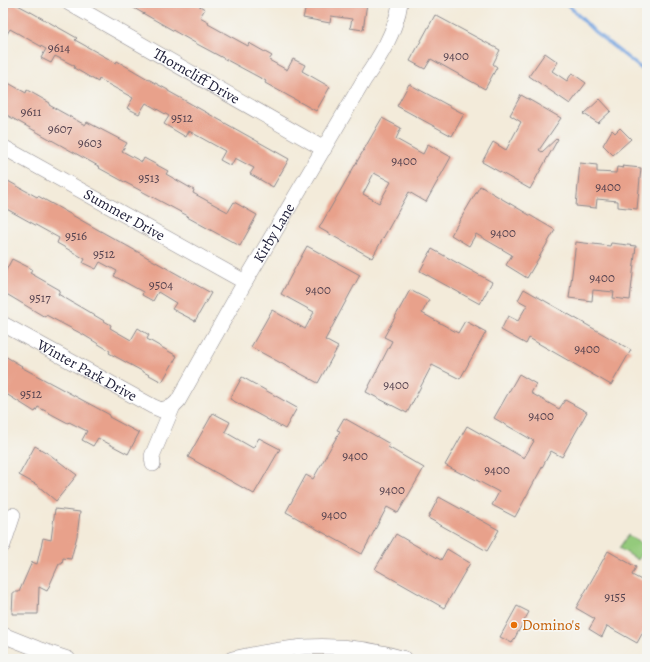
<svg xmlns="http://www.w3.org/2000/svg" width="650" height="662" font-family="Alegreya,serif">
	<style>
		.green { fill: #94ca7c; stroke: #5b765c }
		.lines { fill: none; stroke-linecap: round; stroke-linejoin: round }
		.stream { stroke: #77a5e0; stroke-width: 3.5 }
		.building { fill: #e8a18b; fill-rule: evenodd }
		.minor-casing { stroke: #8a868a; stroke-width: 16 }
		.minor { stroke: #fff; stroke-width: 15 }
		.food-dot { fill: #e8710a; stroke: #f6f6f2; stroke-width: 1.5 }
		.labels { text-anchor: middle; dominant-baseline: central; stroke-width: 3.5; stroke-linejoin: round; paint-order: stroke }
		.number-label { font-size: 13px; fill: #54424f }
		.street-label { font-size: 15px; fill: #22223b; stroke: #f6f6f2 }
		.food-label { font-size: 15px; fill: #c56008; stroke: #f6f6f2; text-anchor: start }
	</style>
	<rect width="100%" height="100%" fill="#f6f6f2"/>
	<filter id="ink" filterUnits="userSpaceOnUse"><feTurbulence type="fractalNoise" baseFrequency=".025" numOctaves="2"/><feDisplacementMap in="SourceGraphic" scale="8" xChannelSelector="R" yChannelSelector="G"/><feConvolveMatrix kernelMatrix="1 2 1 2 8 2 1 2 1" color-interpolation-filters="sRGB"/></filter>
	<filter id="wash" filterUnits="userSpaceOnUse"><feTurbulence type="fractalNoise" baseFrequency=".012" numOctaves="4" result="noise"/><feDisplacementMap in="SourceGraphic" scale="16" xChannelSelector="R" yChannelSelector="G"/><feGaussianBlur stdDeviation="0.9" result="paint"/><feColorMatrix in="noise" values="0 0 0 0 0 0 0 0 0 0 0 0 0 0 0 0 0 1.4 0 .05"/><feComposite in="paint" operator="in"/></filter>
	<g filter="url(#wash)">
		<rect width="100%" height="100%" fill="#f3ebda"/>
		<!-- green -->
		<polygon class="green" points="628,535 646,547 638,560 619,548"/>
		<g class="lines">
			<!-- stream -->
			<polyline class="stream" points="566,3 595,32 647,73"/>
		</g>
		<g id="blocks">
			<!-- building -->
			<g class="building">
				<polygon points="3,3 14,3 29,11 77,38 75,40 116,63 117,61 148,79 168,90 168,91 289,159 273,187 250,174 254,168 235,158 231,166 220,160 225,151 189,131 186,137 164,124 169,116 146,103 139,114 127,108 133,98 99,79 98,82 74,68 75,66 55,56 51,63 41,58 46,49 10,29 3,41"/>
				<polygon points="125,3 194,3 205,9 200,17 209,22 208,24 248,46 249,43 272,56 269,60 287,70 293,59 305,65 302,71 330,87 316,111 265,83 266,81 197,44"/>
				<polygon points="307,3 367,3 363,30 350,28 352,19 331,16 330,23 303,18"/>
				<polygon points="435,15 500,50 493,64 497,67 485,89 431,59 425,69 410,61"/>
				<polygon points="545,53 558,62 552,71 567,81 572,73 586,83 570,104 529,76"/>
				<polygon points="3,80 26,93 27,90 50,103 49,105 85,125 87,122 127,143 122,151 142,162 144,158 168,171 166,174 194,190 193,193 228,212 234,202 257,215 240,246 187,217 188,216 119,179 99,168 100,167 3,113"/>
				<polygon points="409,84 464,114 452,136 397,106"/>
				<polygon points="521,95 561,118 539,150 542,152 557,138 558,139 530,189 482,162 493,142 506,150 521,122 510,115"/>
				<polygon points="600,99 611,111 598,123 584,114"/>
				<path d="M382,118L401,128L396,139L423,154L428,144L451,157L426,202L409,192L372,258L319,228ZM374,173L391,182L379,203L363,194Z"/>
				<polygon points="620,128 631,139 613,155 603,145 612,130 615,133"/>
				<polygon points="580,163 597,165 597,172 616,173 617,167 624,168 622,166 641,168 637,209 618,207 618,201 597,199 596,208 576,206"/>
				<polygon points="8,181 37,197 38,196 211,293 195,321 172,309 176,303 158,292 153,301 142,295 143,292 114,276 117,271 100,262 96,269 83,263 85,259 57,243 59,238 3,207 3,190"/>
				<polygon points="480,186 555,230 527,278 506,265 512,255 476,234 469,246 451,235"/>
				<polygon points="576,242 610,246 611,243 636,246 630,300 613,298 614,292 593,290 592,301 569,298"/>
				<polygon points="307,246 360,275 325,340 338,347 318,383 251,347 272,310 305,329 314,312 281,294"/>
				<polygon points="432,249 492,282 480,304 420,271"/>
				<polygon points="12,259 32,269 30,273 60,290 58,294 111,325 110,328 131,340 138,328 149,335 147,339 177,356 162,382 109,353 110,351 82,334 46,315 45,317 3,292 3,276"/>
				<polygon points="524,289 631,350 611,385 529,338 526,344 501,330 508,316 518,321 527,305 518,300"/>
				<polygon points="410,290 429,300 422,313 458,333 465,321 486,332 460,379 432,365 407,413 366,392 392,341 384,337"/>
				<polygon points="3,355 22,366 21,367 110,415 109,417 139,433 128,454 98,438 93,446 82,440 87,431 69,422 68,423 38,407 35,412 3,392"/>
				<polygon points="519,374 536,384 531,393 559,409 565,400 587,412 562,457 551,451 515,517 492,505 499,492 463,473 462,474 445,465 467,426 524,458 534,441 494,418"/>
				<polygon points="242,377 297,408 285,429 230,399"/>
				<polygon points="213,413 230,422 225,432 253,448 259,438 280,449 254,494 188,457"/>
				<polygon points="344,418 390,444 388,447 424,468 398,513 387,507 362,554 286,512 306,475 313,479 340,431 337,430"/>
				<polygon points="35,446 49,454 77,475 56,501 37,485 19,475"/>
				<polygon points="439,497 499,530 487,551 428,518"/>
				<polygon points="55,509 80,512 77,536 71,559 63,558 62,564 59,564 47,591 39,587 38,614 12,614 13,592 19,592 32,562 37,564 43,538 51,540"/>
				<polygon points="396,534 441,560 447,549 470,563 444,608 375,569"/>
				<polygon points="608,551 636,567 632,575 647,583 647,625 637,643 607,626 602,637 589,629 595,619 576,608"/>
				<polygon points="517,606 529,612 512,643 500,637"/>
			</g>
		</g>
	</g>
	<g filter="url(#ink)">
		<use href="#blocks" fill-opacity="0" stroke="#8a868a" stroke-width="1"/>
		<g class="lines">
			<defs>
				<g id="minor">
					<path id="s1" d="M69,3L324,149"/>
					<path id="s2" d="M3,147L245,282"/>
					<path id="s3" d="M3,324L152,406L161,410L173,406"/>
					<path id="s4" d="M153,464L152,456L173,406L178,401L245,282L364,80C380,57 396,31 400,3"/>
					<polyline points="3,545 13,515"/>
					<polyline points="3,635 38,649 68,659"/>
					<path d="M232,659C255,654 280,649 304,647C337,645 373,649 405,659"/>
				</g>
			</defs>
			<!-- minor casing -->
			<use href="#minor" class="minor-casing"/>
			<!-- minor -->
			<use href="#minor" class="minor"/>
		</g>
	</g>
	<!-- markers -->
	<circle class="food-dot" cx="514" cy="625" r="4"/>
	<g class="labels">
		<!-- number labels -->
		<g class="number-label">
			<text x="59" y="47">9614</text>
			<text x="456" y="55">9400</text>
			<text x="31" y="111">9611</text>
			<text x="182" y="117">9512</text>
			<text x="60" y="128">9607</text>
			<text x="90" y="142">9603</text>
			<text x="404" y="160">9400</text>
			<text x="149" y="177">9513</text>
			<text x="608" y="186">9400</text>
			<text x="503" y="232">9400</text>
			<text x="76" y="235">9516</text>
			<text x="104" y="253">9512</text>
			<text x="602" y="277">9400</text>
			<text x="161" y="284">9504</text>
			<text x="318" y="289">9400</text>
			<text x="40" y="297">9517</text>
			<text x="587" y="348">9400</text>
			<text x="396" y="384">9400</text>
			<text x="31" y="393">9512</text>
			<text x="541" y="415">9400</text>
			<text x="355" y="455">9400</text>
			<text x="497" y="469">9400</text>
			<text x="392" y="489">9400</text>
			<text x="334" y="514">9400</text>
			<text x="615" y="596">9155</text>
		</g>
		<!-- street labels -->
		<g class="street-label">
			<text stroke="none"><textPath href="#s1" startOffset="147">Thorncliff Drive</textPath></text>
			<text stroke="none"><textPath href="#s2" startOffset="139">Summer Drive</textPath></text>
			<text stroke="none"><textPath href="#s4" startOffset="263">Kirby Lane</textPath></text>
			<text stroke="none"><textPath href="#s3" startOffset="96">Winter Park Drive</textPath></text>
		</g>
		<!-- food labels -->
		<g class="food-label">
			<text x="522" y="625">Domino's</text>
		</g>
	</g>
	<!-- margin -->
	<rect width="650" height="662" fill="none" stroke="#f6f6f2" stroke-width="16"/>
</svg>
